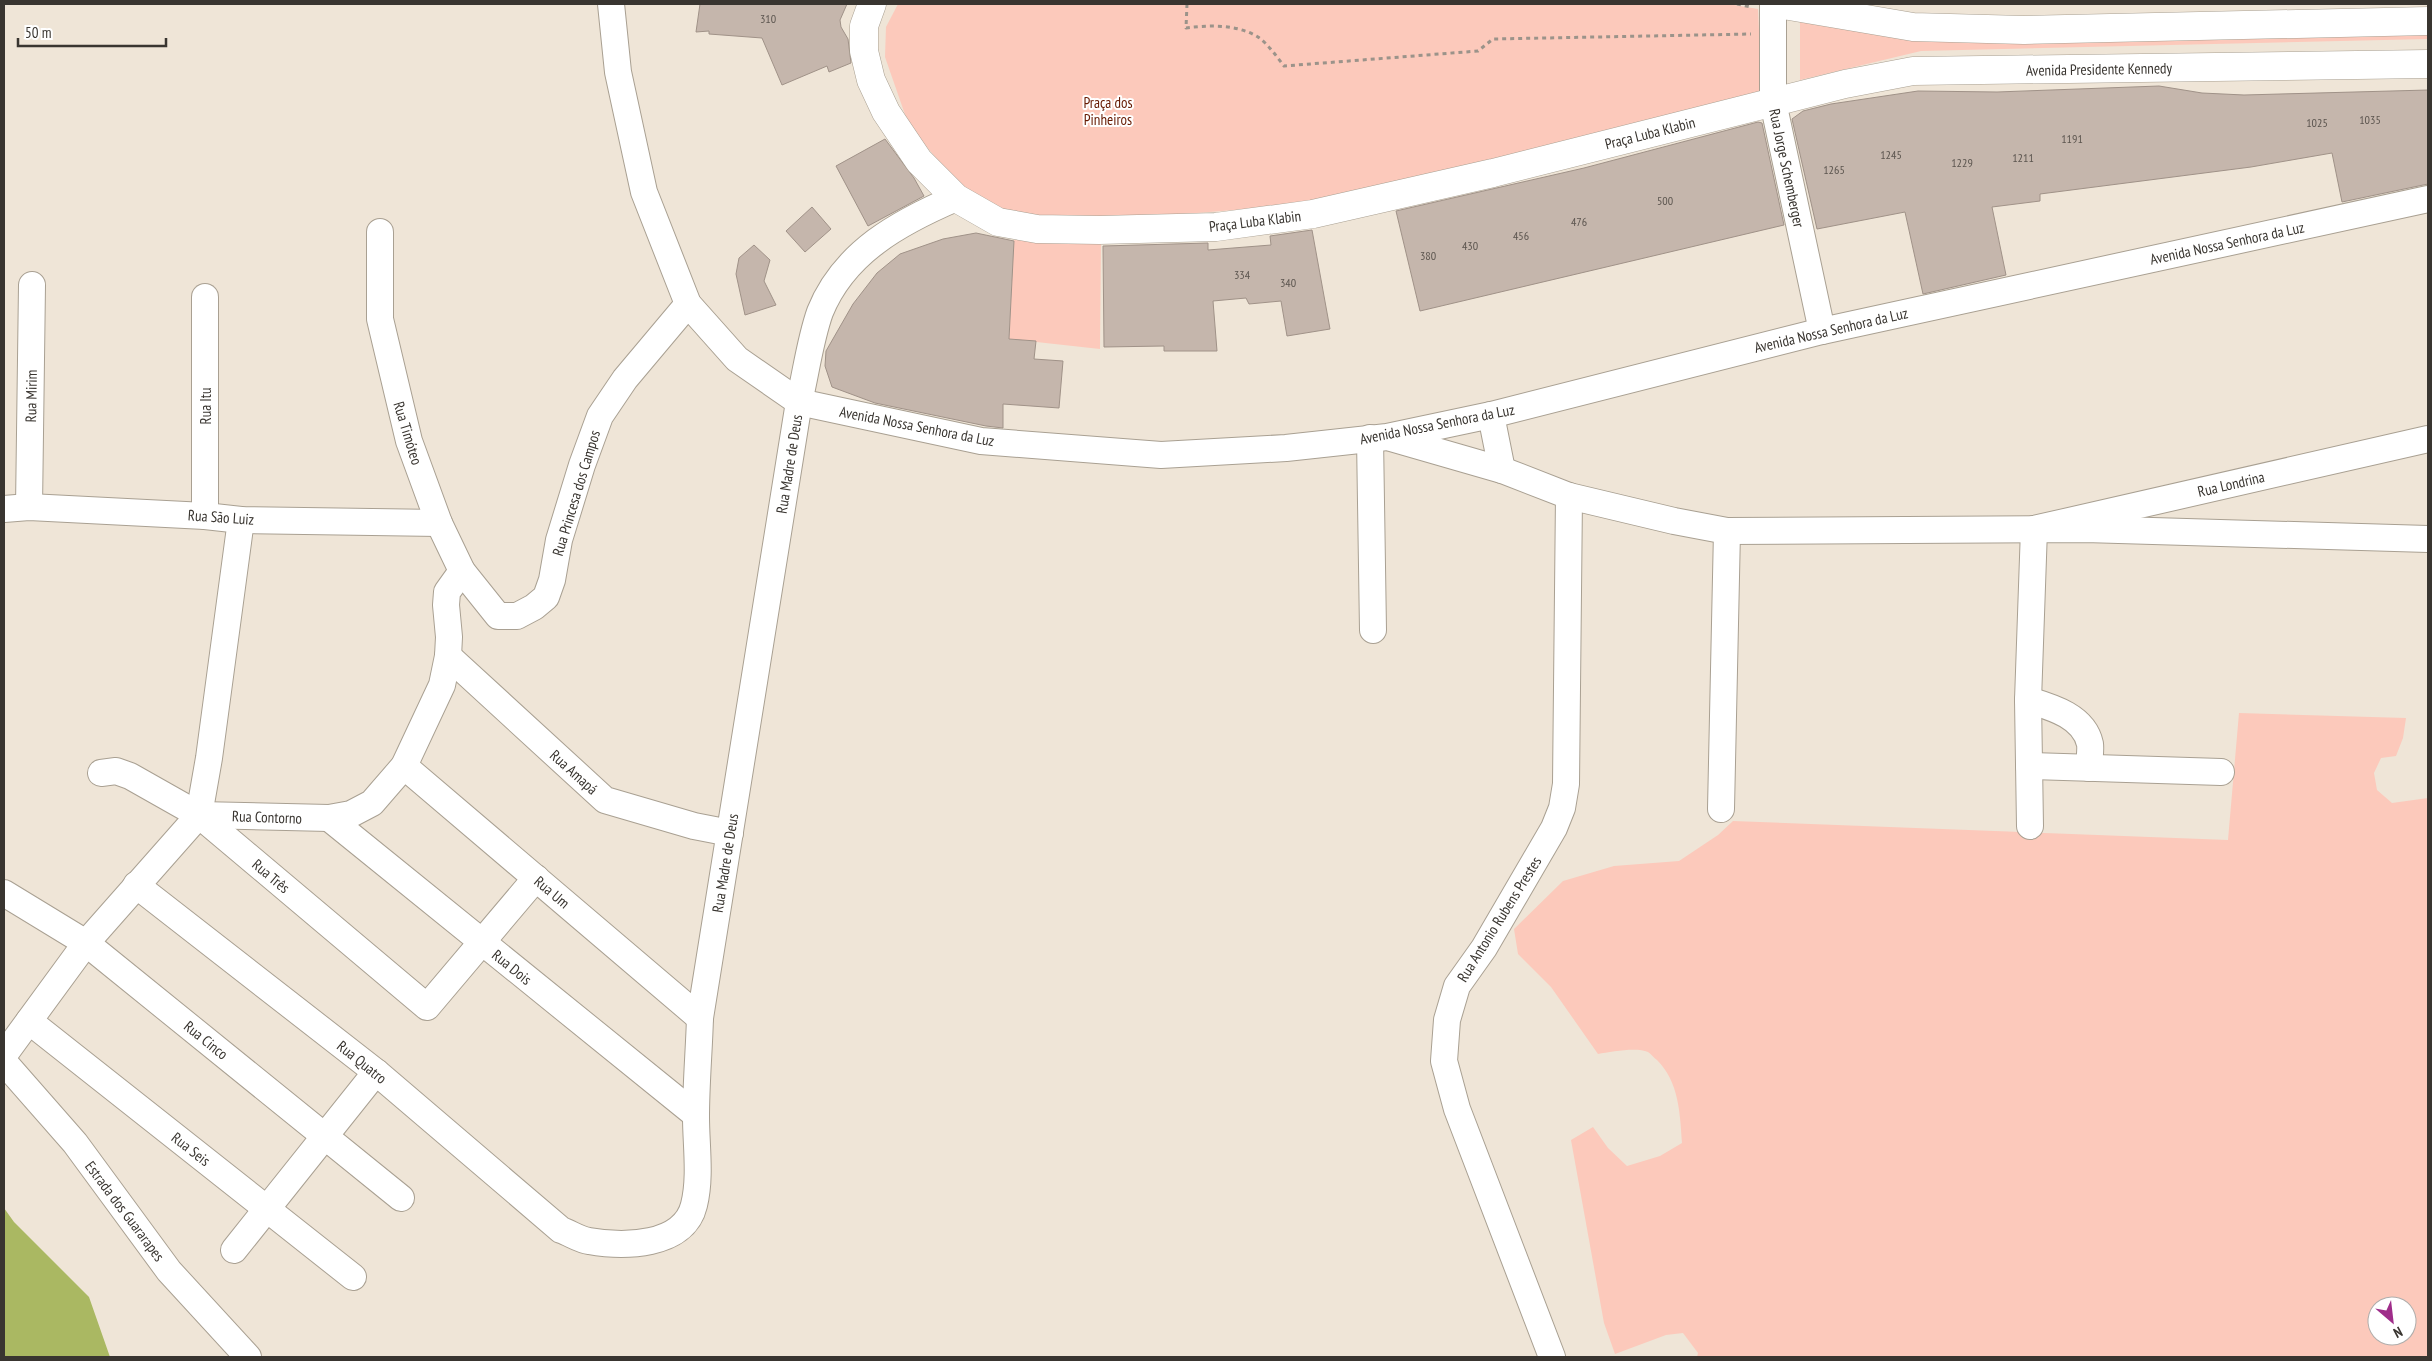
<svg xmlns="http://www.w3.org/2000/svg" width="2432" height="1361" font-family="'PT Sans Narrow',sans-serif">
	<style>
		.green { fill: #fcc9bb; fill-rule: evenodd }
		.water { fill: #aab862 }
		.building { fill: #c5b6ac; stroke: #a09288 }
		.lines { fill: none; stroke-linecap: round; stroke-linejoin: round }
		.minor-casing { stroke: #a9a092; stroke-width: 28 }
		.major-casing { stroke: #a9a092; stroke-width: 29 }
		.path { stroke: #9b938a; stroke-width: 3; stroke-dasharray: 4 4; stroke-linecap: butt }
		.minor { stroke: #fff; stroke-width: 26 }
		.major { stroke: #fff; stroke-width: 28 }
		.labels { text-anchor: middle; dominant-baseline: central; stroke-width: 4; stroke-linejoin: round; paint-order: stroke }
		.number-label { font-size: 12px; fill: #5c554f }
		.street-label { font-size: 15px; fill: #393530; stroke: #fff }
		.park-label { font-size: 15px; fill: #661a02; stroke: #fff }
	</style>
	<rect width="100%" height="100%" fill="#efe5d7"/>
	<!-- green -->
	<g class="green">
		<polygon points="898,4 1728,4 1758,9 1762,95 1309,204 1108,220 996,213 964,191 909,126 885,57 886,27"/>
		<polygon points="1800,22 1921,41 2428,34 2428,39 1921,51 1800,80"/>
		<polygon points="1014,240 1101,243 1100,349 1009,339"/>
		<path d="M2239,713L2406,718L2403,738L2396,756L2381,758L2374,773L2377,790L2392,803L2428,798V1357H1697L1698,1353L1683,1333L1666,1335L1615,1354L1604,1323L1571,1140L1593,1127L1608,1148L1627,1166L1660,1156L1682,1143C1680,1113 1679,1082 1657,1060C1654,1058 1651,1054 1648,1052C1636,1047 1611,1052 1598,1054L1551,987L1518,954L1514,929L1563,881L1614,866L1679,861L1718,835L1733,821L2228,840ZM2377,1306H2407V1336H2377Z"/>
	</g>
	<!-- water -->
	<polygon class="water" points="4,1208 14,1222 89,1297 110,1357 4,1357"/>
	<!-- building -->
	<g class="building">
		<polygon points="700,4 847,4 840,20 841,27 848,39 851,63 829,72 827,66 782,85 762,38 709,34 709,31 696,32"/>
		<polygon points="2159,86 2202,93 2244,95 2428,90 2428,184 2342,202 2332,153 2251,167 2040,194 2040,201 1992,207 2006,275 1923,294 1905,212 1817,229 1792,119 1803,111 1831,104 1918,91 1997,92"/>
		<polygon points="1758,122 1762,123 1784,225 1420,311 1396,211 1584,168"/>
		<polygon points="885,139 914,178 924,196 868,226 836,166"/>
		<polygon points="812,207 831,229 805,252 786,231"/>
		<polygon points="1312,230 1330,329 1287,336 1281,301 1249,304 1246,298 1213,301 1217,351 1164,351 1164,346 1104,347 1103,246 1208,243 1208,250 1271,245 1270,236"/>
		<polygon points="976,233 1014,241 1009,339 1036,341 1034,359 1063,361 1059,408 1003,404 1003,428 986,426 875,403 832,387 825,366 826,351 853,304 877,273 900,254 943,239"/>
		<polygon points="754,245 770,260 764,281 776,305 745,315 736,274 739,258"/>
	</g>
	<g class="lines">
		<defs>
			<g id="minor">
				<polyline points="611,4 618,72 644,192 688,304 737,359 799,402 981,441 1161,455 1286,448 1387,437 1491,415 1822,331 2428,199"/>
				<polyline points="1773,4 1773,102 1822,331"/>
				<polyline points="380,232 380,319 409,441 439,523 462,571 498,616 517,616 534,607 546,597 552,580 559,540 582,465 600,416 625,379 688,304"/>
				<polyline points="205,297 205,516"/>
				<polyline points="1491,415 1502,470"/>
				<polyline points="1370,438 1373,630"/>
				<polyline points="1391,438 1502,470 1569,496 1674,521 1727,531 2085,529 2428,539"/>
				<polyline points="29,507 32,285"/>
				<polyline points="4,509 29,507 205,516 241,520 439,523"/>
				<polyline points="448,656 605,800 694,826 730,833"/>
				<path d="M2028,700C2051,707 2084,716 2090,744C2091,751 2089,760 2089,768"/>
				<polyline points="404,766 700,1018"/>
				<polyline points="2029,766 2221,772"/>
				<polyline points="101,773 116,771 130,776 199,815 427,1007 536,878"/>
				<polyline points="1721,809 1727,531"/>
				<polyline points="199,815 329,818 351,814 372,803 404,766 442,685 448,656 449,637 446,605 447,592 462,571"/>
				<polyline points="199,815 209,758 241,520"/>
				<polyline points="329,818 696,1115"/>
				<polyline points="2030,826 2028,700 2034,529 2428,439"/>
				<path d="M136,885L376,1072L561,1230C570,1233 580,1240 589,1241C623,1247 684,1247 694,1205C701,1177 696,1145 696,1117C696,1084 699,1051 700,1018L799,402C806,373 810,340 820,312C844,252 900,222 956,198"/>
				<polyline points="4,893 86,943 401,1198"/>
				<polyline points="29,1021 353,1277"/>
				<polyline points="4,1055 86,943 199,815"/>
				<polyline points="4,1062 75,1143 169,1271 248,1357"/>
				<polyline points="234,1250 376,1072"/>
				<polyline points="1552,1357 1457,1109 1444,1061 1447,1020 1457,986 1484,948 1554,828 1562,808 1566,784 1569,496"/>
			</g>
			<g id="major">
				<polyline points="872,4 864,26 864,51 871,80 886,112 919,161 956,198 998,222 1037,229 1099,230 1216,227 1313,214 1493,173 1845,84 1913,71 2428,64"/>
				<polyline points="1778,4 1913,27 2024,30 2428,21"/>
			</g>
		</defs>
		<!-- minor casing -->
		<use href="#minor" class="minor-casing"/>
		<!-- major casing -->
		<use href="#major" class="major-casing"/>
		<!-- path -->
		<g class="path">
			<path d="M1187,4L1186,28C1209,25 1237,24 1258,37C1268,44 1277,57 1284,66L1478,51L1493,39L1751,34"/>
			<polyline points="1737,4 1751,7"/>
		</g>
		<!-- minor -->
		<use href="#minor" class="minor"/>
		<!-- major -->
		<use href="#major" class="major"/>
	</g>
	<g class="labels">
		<!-- number labels -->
		<g class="number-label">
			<text x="768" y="18">310</text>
			<text x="2370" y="119">1035</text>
			<text x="2317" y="122">1025</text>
			<text x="2072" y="138">1191</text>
			<text x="1891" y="154">1245</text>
			<text x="2023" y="157">1211</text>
			<text x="1962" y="162">1229</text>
			<text x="1834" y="169">1265</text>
			<text x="1665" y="200">500</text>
			<text x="1579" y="221">476</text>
			<text x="1521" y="235">456</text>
			<text x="1470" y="245">430</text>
			<text x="1428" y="255">380</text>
			<text x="1242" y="274">334</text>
			<text x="1288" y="282">340</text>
		</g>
		<!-- street labels -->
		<g class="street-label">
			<text transform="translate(2099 69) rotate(-1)">Avenida Presidente Kennedy</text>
			<text transform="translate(1650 133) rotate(-14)">Praça Luba Klabin</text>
			<text transform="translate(1787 168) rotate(78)">Rua Jorge Schemberger</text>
			<text transform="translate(1255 221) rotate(-7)">Praça Luba Klabin</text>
			<text transform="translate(2227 243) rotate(-12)">Avenida Nossa Senhora da Luz</text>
			<text transform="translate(1831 330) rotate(-13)">Avenida Nossa Senhora da Luz</text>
			<text transform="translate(31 396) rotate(-89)">Rua Mirim</text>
			<text transform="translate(205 406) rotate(-90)">Rua Itu</text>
			<text transform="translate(1437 424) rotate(-11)">Avenida Nossa Senhora da Luz</text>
			<text transform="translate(917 426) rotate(11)">Avenida Nossa Senhora da Luz</text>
			<text transform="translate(408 433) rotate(73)">Rua Timóteo</text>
			<text transform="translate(789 464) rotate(-81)">Rua Madre de Deus</text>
			<text transform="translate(2231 484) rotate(-13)">Rua Londrina</text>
			<text transform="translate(576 493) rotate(-73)">Rua Princesa dos Campos</text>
			<text transform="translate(221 517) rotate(4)">Rua São Luiz</text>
			<text transform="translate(574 772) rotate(42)">Rua Amapá</text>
			<text transform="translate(267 817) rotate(2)">Rua Contorno</text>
			<text transform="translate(725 863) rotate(-81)">Rua Madre de Deus</text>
			<text transform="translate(271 876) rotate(40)">Rua Três</text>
			<text transform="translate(552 892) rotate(40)">Rua Um</text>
			<text transform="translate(1499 919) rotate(-58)">Rua Antonio Rubens Prestes</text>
			<text transform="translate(512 967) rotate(39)">Rua Dois</text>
			<text transform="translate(206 1040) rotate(39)">Rua Cinco</text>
			<text transform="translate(362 1062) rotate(39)">Rua Quatro</text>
			<text transform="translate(191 1149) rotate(38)">Rua Seis</text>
			<text transform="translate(125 1211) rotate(53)">Estrada dos Guararapes</text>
		</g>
		<!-- park labels -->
		<g class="park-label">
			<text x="1108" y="102">Praça dos<tspan x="1108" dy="17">Pinheiros</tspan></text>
		</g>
	</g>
	<!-- border -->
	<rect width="2432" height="1361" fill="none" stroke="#393530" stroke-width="10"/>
	<!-- north arrow -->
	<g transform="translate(2392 1321) rotate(152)"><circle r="24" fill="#ffffff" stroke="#b0aeac"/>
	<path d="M0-4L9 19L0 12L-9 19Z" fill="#9f2d8a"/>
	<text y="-8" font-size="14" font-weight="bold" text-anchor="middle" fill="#393530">N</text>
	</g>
	<!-- scale -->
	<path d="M18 38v8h148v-8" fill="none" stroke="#393530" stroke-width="2.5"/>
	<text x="25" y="38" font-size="15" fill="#393530" stroke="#ffffff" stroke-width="4" paint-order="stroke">50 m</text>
</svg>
